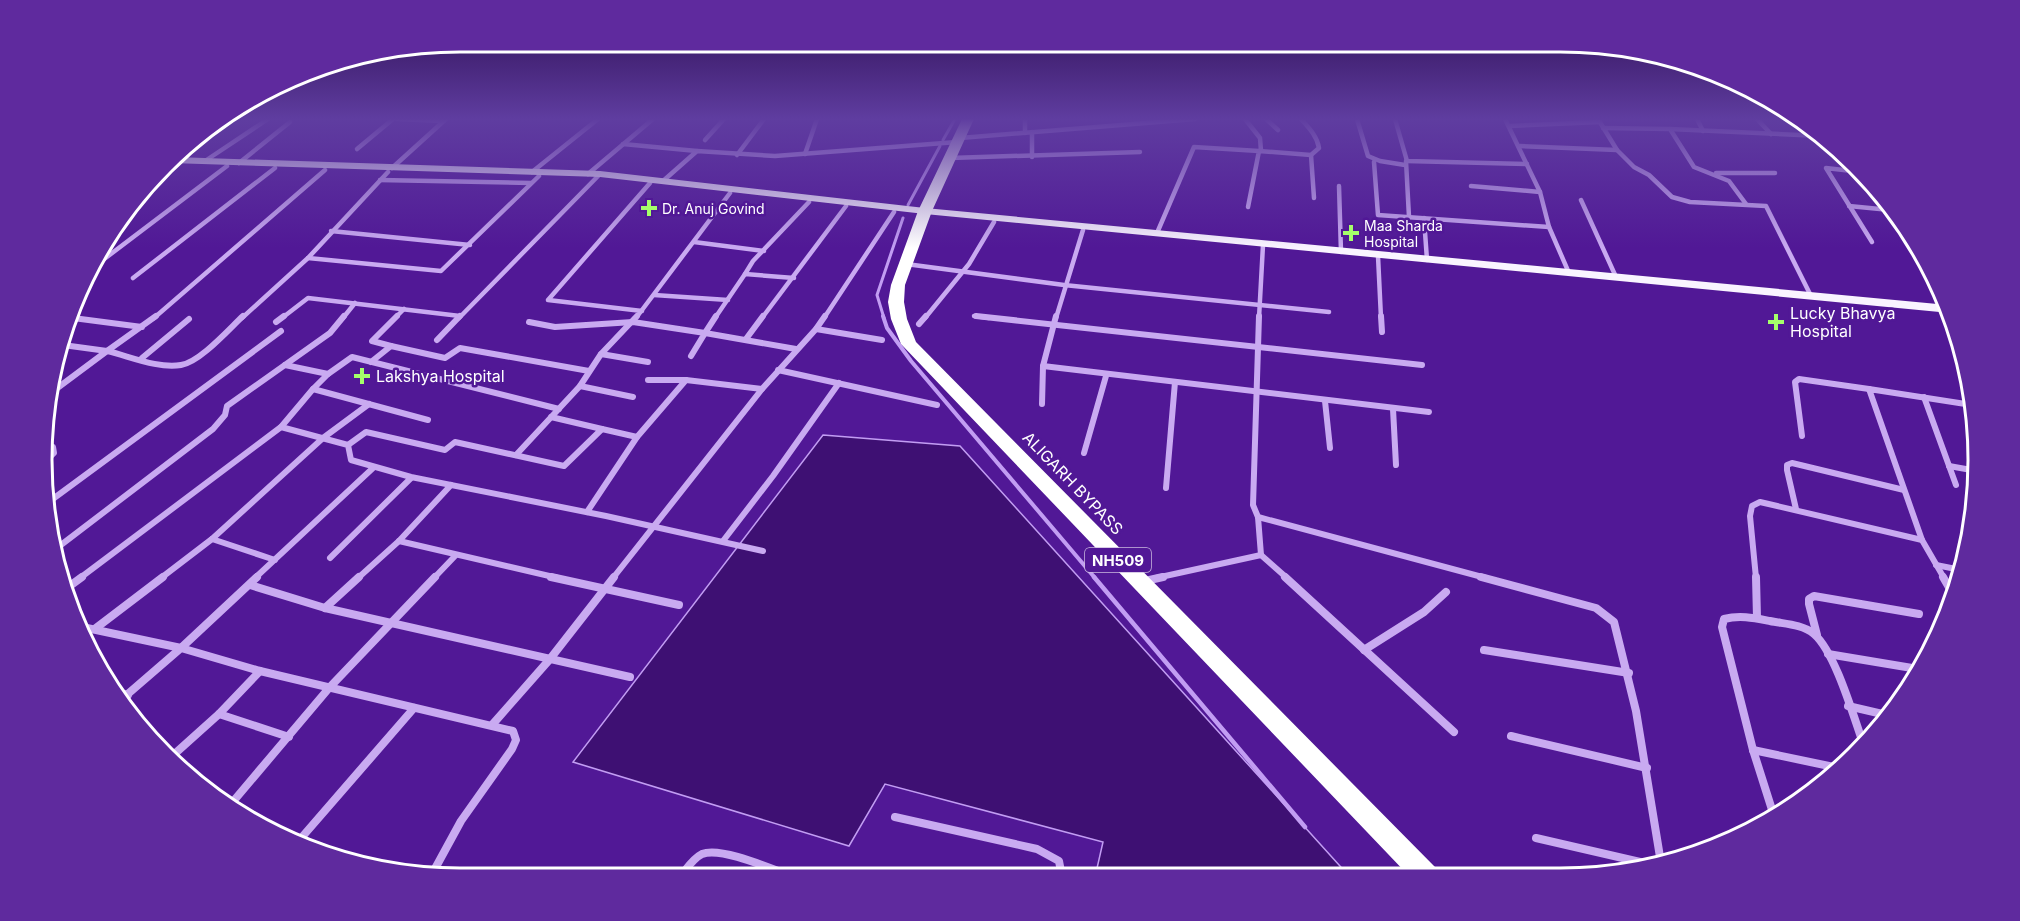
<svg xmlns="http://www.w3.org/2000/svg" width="2020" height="921" font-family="Inter,sans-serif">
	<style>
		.water { fill: #3e1073; stroke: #c29df3; stroke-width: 1.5 }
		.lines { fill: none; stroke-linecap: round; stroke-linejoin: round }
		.stream-far2 { stroke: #c29df3; stroke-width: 3 }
		.stream-far1 { stroke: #c29df3; stroke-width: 4 }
		.stream { stroke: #c29df3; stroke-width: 4.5 }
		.street-far2 { stroke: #c9aaf1; stroke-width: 4.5 }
		.street-far1 { stroke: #c9aaf1; stroke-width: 6 }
		.street { stroke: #c9aaf1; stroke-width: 8 }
		.primary { fill: #f9f4ff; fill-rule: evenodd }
		.highway { fill: #fff; fill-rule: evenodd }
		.poi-dot { fill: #a5ff6a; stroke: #511896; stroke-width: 2 }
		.labels { text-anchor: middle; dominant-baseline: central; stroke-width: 5; stroke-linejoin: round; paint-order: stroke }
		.far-poi-label { font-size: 14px; fill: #fff; stroke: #511896; text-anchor: start }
		.shield { fill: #511896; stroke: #cbbae0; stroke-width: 1.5 }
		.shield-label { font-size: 15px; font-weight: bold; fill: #fff }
		.poi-label { font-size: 16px; fill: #fff; stroke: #511896; text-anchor: start }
		.street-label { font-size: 16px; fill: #fff; stroke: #511896 }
		.rim { fill: none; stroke: #fff; stroke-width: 3 }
	</style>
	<rect width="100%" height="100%" fill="#511896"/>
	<!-- water -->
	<polygon class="water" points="823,435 960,446 1349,876 1095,877 1103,842 885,784 849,846 573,762"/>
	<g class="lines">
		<!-- stream-far2 -->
		<g class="stream-far2">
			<polyline points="943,140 955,119"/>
			<polyline points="908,205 940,146"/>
			<polyline points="884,318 877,295 903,218"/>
		</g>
		<!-- stream-far1 -->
		<polyline class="stream-far1" points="883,316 887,328 911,361 1095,578"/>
		<!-- stream -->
		<polyline class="stream" points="1094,577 1305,827"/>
		<!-- street-far2 -->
		<g class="street-far2">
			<polyline points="397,119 443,121"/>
			<polyline points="1025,119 1025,133"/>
			<polyline points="1245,119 1260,138 1261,151"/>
			<polyline points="1266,119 1278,130"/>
			<polyline points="1357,119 1368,156 1380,161 1405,165"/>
			<polyline points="1395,119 1407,161 1527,164"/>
			<polyline points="1505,119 1540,192 1549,227 1569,273"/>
			<polyline points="1598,119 1617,150 1634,167 1649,175 1672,197 1690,202 1766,206 1811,296"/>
			<polyline points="1697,119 1703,131"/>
			<polyline points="1757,119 1771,134"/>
			<polyline points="1509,126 1600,122"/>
			<polyline points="1603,128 1670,129 1694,167 1729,181 1746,204"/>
			<polyline points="1670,129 1821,136"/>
			<polyline points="1032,132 1032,157"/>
			<polyline points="960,138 1195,119"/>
			<polyline points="705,140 724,119"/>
			<polyline points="623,144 697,151"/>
			<polyline points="1520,146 1617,150"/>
			<polyline points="357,149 393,119"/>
			<path d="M1259,151L1311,155L1319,148C1317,136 1309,128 1301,119"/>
			<polyline points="805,154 817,119"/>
			<polyline points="737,155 764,119"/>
			<polyline points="1311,155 1314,198"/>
			<polyline points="950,158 1140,152"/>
			<polyline points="205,161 268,119"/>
			<polyline points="1406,161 1409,217"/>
			<polyline points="1374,162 1378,215 1549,227"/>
			<polyline points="239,163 290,122"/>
			<polyline points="392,168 446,119"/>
			<polyline points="532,172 598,119"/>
			<polyline points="1861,172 1826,168 1872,242"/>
			<polyline points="1716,173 1775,173"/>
			<polyline points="588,174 653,119"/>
			<polyline points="1864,175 1915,242"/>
			<polyline points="380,180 531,183"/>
			<polyline points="663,181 697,151 775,156 957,142"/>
			<polyline points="1339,186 1341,252"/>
			<polyline points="1471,186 1540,192"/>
			<polyline points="1581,200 1616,277"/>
			<polyline points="1849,206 1890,210"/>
			<polyline points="1424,218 1427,260"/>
			<polyline points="331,231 470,245"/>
			<polyline points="1157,233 1194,147 1259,151 1248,207"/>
			<polyline points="694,242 764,251"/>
			<polyline points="1378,256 1381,318"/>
			<polyline points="308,258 441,271 539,176"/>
			<polyline points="906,264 1064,285 1329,312"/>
			<polyline points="91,269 227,166"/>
			<polyline points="745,274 753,261 809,202"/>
			<polyline points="133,278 275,168"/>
			<polyline points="654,295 728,300"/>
			<polyline points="642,311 548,300 650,183"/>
			<polyline points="974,316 989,318"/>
			<polyline points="154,318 325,170"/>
			<polyline points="242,318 308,258 388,172"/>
			<polyline points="282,318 308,298 460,316"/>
			<polyline points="343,318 355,303"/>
			<polyline points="395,318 404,309"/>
			<polyline points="459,318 600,174"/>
			<polyline points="636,318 730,193"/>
			<polyline points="715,318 745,274 794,278"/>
			<polyline points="762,318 846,206"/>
			<polyline points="824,318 894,212"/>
			<polyline points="925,318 969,264 994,222"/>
			<polyline points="1056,318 1083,230"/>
			<polyline points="1259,318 1263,245"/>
		</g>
		<!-- street-far1 -->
		<g class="street-far1">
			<path d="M156,316L107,351C129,356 158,369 181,365C200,362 229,329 243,316"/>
			<polyline points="716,316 705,333 796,349"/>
			<polyline points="976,316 1422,365"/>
			<polyline points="1259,316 1253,505 1258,517 1486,578"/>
			<polyline points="1381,316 1382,332"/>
			<polyline points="73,318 142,327"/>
			<polyline points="276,322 284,316"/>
			<polyline points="529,322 555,327 633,322 705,333 691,356"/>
			<polyline points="919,324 926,316"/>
			<polyline points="816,329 882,340"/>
			<polyline points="746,339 763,316"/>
			<polyline points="437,340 460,316"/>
			<polyline points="63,345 107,351"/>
			<polyline points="391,346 372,341 397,316"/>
			<polyline points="601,354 648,362"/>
			<polyline points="142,358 189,319"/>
			<polyline points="371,362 391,346 445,358 460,348 589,371"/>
			<polyline points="285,365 328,374 352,357 559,409"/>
			<polyline points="1043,366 1429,412"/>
			<polyline points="778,370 937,405"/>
			<polyline points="328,374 313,389 428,420"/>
			<polyline points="648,380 686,380"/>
			<polyline points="580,386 633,397"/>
			<polyline points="48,395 107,351"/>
			<polyline points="1924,397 1956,485"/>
			<polyline points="1325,401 1330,448"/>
			<polyline points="1042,404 1043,366 1056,316"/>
			<polyline points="1393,409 1396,465"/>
			<polyline points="281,427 313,389"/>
			<polyline points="602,429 637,437"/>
			<polyline points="1802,436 1795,382 1799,379 1869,389"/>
			<polyline points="348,445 366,432 445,450 455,442 564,466 602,429 551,417"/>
			<polyline points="1084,453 1106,376"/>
			<polyline points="516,455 580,386 601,354 637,316"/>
			<polyline points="42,465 54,453 53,447 43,445"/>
			<polyline points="1949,466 1977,471"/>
			<polyline points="1166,488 1175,382"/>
			<polyline points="46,504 281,331"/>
			<polyline points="1796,509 1787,470 1787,465 1792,463 1904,490"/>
			<polyline points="587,512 637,437 686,380 762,389"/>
			<polyline points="1258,517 1261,555"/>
			<polyline points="212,539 275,560"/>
			<polyline points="399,541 558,578"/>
			<polyline points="723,541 773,476 839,383"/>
			<polyline points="53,551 213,429 225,415 227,406 330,333 344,316"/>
			<polyline points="330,558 411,478"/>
			<polyline points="1936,565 1961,570"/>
			<polyline points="80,578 281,427 348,445 351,460 411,477 606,516 763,551"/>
			<polyline points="161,578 212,539 323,438 369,404"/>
			<polyline points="255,578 373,468"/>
			<polyline points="358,578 399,541 451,485"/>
			<polyline points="434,578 455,556"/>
			<polyline points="613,578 762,389 816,329 825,316"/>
			<polyline points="1156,578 1261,555 1287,578"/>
			<polyline points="1756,578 1750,516 1752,506 1760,502 1922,540"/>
			<polyline points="1944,578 1922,540 1869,389 1972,405"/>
		</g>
		<!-- street -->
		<g class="street">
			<polyline points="551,577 679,605"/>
			<polyline points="1285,577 1454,732"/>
			<polyline points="1481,577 1596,608 1614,622 1636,711 1661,863"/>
			<polyline points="1756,577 1757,618"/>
			<polyline points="1943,577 1954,596"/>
			<polyline points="1145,581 1163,577"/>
			<polyline points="250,585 325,608 630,677"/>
			<polyline points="67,588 82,577"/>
			<polyline points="325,608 359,577"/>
			<polyline points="82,627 181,648 257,577"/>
			<polyline points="96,628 163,577"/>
			<polyline points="1817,635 1809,604 1809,599 1814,596 1919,614"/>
			<polyline points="1364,650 1424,612 1446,592"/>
			<polyline points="1484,650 1629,673"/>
			<polyline points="1828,654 1918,669"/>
			<polyline points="116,692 128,695"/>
			<polyline points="122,699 181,648 260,671 513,731 516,740 512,749 461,821 431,876"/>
			<polyline points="1848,706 1891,716"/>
			<polyline points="219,714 289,737"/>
			<polyline points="492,725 550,659 614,577"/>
			<polyline points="1511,736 1647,768"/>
			<polyline points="1753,750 1839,768"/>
			<polyline points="170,758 219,714 260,671"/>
			<polyline points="231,804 329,688 435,577"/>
			<path d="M1774,816L1753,750L1722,627L1724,619C1740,615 1754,618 1770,621C1784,624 1802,624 1814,634C1835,652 1853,715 1863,743"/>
			<polyline points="895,817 1037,849 1059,861 1062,877"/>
			<polyline points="1536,838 1653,865"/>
			<polyline points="296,844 414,708"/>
			<path d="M679,878C686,870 692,859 702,854C722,846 776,871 797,878"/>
		</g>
		<!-- primary -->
		<polygon class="primary" points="175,157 600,171 925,208 1948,305 1950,313 925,214 600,177 171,163"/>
		<!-- highway -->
		<polygon class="highway" points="962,119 974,119 932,211 905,285 904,302 907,319 916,342 1435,867 1439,876 1409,876 901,344 891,319 888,302 891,285 918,211"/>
	</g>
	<!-- sky -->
	<linearGradient id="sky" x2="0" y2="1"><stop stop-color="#2d0d52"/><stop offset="0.48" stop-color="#5f3da0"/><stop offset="1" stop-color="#5f3da0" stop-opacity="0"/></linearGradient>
	<rect width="2020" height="248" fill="url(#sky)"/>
	<!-- markers -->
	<g class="poi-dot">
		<path d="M646 199h6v6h6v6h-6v6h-6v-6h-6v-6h6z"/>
		<path d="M1348 224h6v6h6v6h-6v6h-6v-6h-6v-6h6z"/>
		<path d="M1773 313h6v6h6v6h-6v6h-6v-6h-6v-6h6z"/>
		<path d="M359 367h6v6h6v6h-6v6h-6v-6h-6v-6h6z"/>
	</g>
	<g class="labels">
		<!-- far-poi labels -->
		<g class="far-poi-label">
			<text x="662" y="208">Dr. Anuj Govind</text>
			<text x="1364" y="225">Maa Sharda<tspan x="1364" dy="16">Hospital</tspan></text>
		</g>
		<!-- shield labels -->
		<rect class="shield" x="1085" y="548" width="66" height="24" rx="4.5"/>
		<g class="shield-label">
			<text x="1118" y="560">NH509</text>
		</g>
		<!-- poi labels -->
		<g class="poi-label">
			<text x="1790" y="313">Lucky Bhavya<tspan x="1790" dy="18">Hospital</tspan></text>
			<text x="376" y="376">Lakshya Hospital</text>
		</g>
		<!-- street labels -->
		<g class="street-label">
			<text transform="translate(1073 483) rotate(46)">ALIGARH BYPASS</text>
		</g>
	</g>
	<!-- crop -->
	<path d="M0 0H2020V921H0ZM460 52H1560A408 408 0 0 1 1968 460V460A408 408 0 0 1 1560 868H460A408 408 0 0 1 52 460V460A408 408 0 0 1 460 52Z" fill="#5f2a9e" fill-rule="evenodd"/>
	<path class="rim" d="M460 52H1560A408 408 0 0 1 1968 460V460A408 408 0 0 1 1560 868H460A408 408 0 0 1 52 460V460A408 408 0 0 1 460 52Z"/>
</svg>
